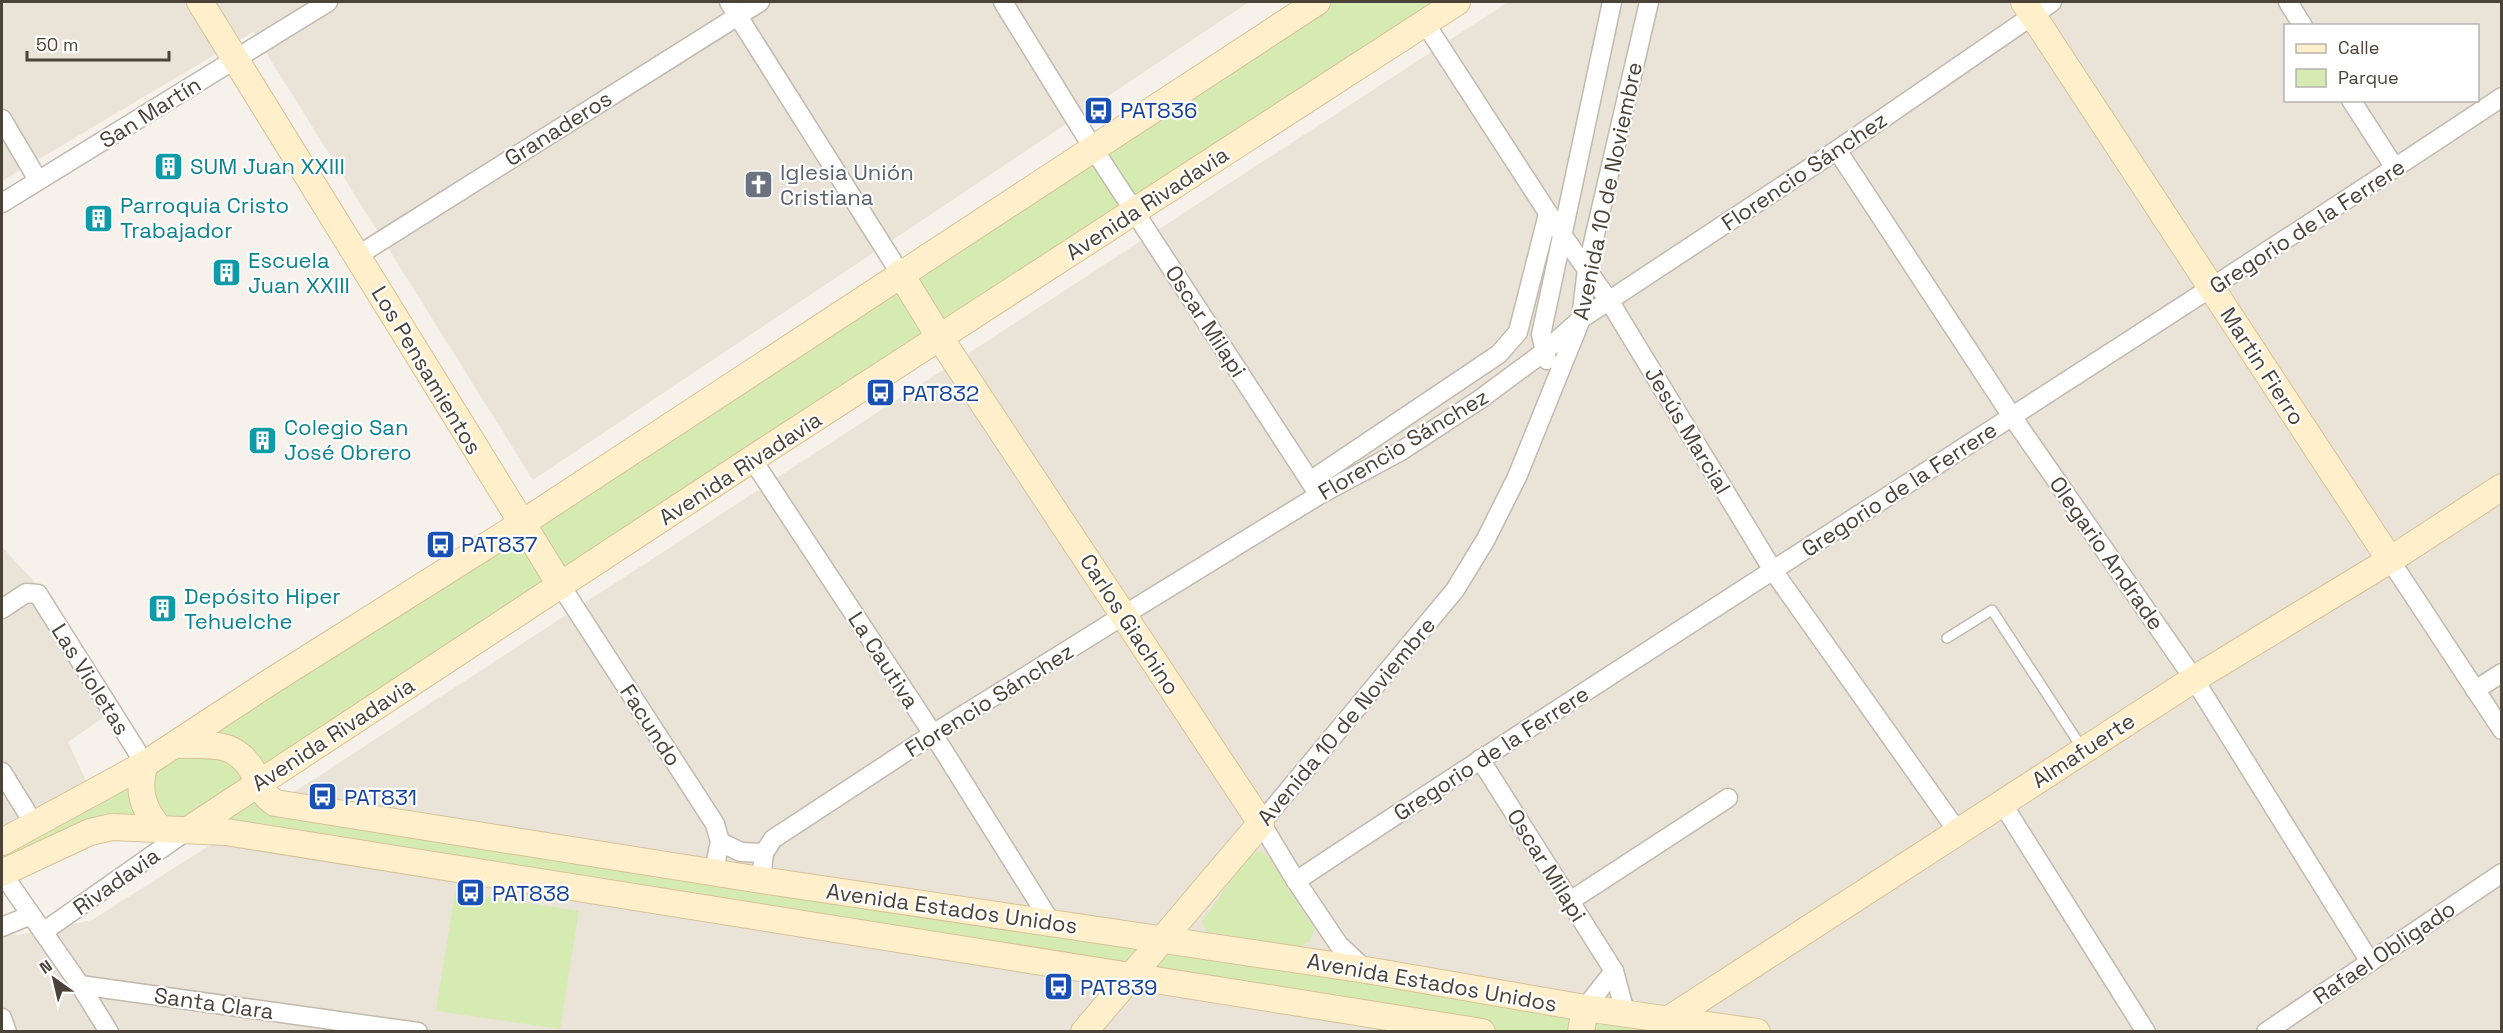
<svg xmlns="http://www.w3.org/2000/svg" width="2503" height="1033" font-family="'Space Grotesk',sans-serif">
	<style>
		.residential { fill: #eae3d8; fill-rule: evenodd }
		.green { fill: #d6ebb2 }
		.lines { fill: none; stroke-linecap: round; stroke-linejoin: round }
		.lane-casing { stroke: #c2b9ac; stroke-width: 12 }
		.street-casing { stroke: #c2b9ac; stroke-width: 21 }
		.secondary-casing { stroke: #d7c299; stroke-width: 28 }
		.lane { stroke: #fff; stroke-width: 9 }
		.street { stroke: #fff; stroke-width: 18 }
		.secondary { stroke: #ffefcb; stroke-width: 26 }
		.labels { text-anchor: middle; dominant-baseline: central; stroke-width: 4.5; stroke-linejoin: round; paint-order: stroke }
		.transit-label { font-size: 22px; fill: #164399; stroke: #fff; text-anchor: start }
		.street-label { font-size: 22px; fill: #4b4238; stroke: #fff }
		.culture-label { font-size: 22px; fill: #0d838f; stroke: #fff; text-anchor: start }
		.worship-label { font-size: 22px; fill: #5b616d; stroke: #fff; text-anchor: start }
	</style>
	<rect width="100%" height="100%" fill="#f6f2eb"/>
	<!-- residential -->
	<g class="residential">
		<polygon points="2,2 1249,2 533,480 253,32 2,181"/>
		<path d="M1508,2H2501V1031L2,1032V934L18,935L92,920L308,783ZM2286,26H2478V100H2286Z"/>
		<polygon points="2,547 44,592 113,711 68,742 89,787 2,832"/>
	</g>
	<!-- green -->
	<g class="green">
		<polygon points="1317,2 1457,2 259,782 267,798 1757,1031 1482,1031 112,828 2,873 2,842"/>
		<path d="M1259,850L1269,858L1315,930L1309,941L1298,948L1206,931L1202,921C1222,898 1234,866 1259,850Z"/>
		<polygon points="455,892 579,911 560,1029 436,1011"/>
	</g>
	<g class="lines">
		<defs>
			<polyline id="lane" points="1947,638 1992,610 2082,748"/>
			<g id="street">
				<polyline points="729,2 900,273"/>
				<polyline points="1003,2 1093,148 1319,495"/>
				<polyline points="2288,2 2303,26"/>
				<polyline points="1425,23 1563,236 1610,302 1774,572 1958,832"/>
				<polyline points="2351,100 2395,168"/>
				<polyline points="2,119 38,180"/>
				<polyline points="1837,150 2011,415 2194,679 2370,962"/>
				<polyline points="2,203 328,2"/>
				<polyline points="357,256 760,2"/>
				<polyline points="1547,360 1541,335 1612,2"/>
				<polyline points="752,459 933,734 1052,924"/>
				<polyline points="1310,481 1499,354 1518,332 1548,214"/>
				<polyline points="2390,560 2502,730"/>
				<polyline points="561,586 715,824 720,842 714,870"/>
				<polyline points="2,609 26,593 38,594 145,764"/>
				<polyline points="2475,690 2502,673"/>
				<polyline points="1480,759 1614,971 1625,1012"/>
				<polyline points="2,772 34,824"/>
				<polyline points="2002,803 2146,1032"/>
				<polyline points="720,842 741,852 764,853"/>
				<polyline points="2,873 80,985 109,1032"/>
				<polyline points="761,880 764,853 773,839 933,734 1124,615 1319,495 1401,451 1479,400 1544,352 1581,319 1837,150 2052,2"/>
				<path d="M1296,881C1695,616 2102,363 2502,97"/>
				<polyline points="1570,901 1728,798"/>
				<polyline points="2,927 31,915"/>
				<polyline points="43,932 188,830"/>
				<polyline points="1366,970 1339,945 1296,881 1261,823 1455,590 1486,539 1517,477 1581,319 1587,269 1649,2"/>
				<polyline points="80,985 418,1032"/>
				<polyline points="1585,1008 1614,971"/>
				<polyline points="2,1018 7,1032"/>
				<polyline points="2266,1032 2502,873"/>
			</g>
			<g id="secondary">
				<polyline points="200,2 561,586"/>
				<polyline points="2024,2 2390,560"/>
				<polyline points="900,273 940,338 1261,823 1084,1032"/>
				<path d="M174,745C211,746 237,738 256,777C261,788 265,797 275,803L761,880L1366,970L1585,1008L1757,1032"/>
				<path d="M145,764C137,790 142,807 159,828"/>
				<polyline points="188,830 752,459 1457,2"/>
				<polyline points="2,842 145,764 270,682 521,524 1317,2"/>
				<polyline points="2,873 90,832 112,827 226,832 1482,1032"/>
				<polyline points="1663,1023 2194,679 2390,560 2502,487"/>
				<polyline points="1581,1032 1585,1008"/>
			</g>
		</defs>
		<!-- lane casing -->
		<use href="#lane" class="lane-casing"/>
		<!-- street casing -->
		<use href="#street" class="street-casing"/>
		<!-- secondary casing -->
		<use href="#secondary" class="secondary-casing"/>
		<!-- lane -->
		<use href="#lane" class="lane"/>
		<!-- street -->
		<use href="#street" class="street"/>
		<!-- secondary -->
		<use href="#secondary" class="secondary"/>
	</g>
	<!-- icons -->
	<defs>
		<symbol id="bus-square" viewBox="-11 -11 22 22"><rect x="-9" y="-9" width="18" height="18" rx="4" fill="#1a4fb4" stroke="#fff"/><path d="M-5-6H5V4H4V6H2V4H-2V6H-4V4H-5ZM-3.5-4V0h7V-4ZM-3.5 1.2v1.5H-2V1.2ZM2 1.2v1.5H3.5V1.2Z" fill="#fff"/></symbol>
		<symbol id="building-square" viewBox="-11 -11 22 22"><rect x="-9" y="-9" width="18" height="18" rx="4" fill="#0f9aa8" stroke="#fff"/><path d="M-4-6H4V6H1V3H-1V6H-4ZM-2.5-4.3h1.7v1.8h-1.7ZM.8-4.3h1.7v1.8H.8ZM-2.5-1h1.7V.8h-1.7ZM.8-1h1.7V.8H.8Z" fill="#fff"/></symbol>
		<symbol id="church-square" viewBox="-11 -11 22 22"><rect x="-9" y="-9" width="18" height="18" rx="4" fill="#6b7280" stroke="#fff"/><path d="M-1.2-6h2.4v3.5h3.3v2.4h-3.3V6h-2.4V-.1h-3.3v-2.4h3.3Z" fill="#fff"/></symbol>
	</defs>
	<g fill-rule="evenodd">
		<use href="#bus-square" x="1082" y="94" width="33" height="33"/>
		<use href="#building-square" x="152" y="150" width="33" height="33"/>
		<use href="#church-square" x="742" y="168" width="33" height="33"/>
		<use href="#building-square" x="82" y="202" width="33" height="33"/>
		<use href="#building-square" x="210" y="256" width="33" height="33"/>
		<use href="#bus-square" x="864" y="376" width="33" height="33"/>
		<use href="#building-square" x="246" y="424" width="33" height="33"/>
		<use href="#bus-square" x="424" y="528" width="33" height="33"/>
		<use href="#building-square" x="146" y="592" width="33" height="33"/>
		<use href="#bus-square" x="306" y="780" width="33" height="33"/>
		<use href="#bus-square" x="454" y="876" width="33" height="33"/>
		<use href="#bus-square" x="1042" y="970" width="33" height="33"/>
	</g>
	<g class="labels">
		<!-- transit labels -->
		<g class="transit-label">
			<text x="1120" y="110">PAT836</text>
			<text x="902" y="393">PAT832</text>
			<text x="461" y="544">PAT837</text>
			<text x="344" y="797">PAT831</text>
			<text x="492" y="893">PAT838</text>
			<text x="1080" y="987">PAT839</text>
		</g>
		<!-- street labels -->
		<g class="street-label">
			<text transform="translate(150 112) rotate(-32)">San Martín</text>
			<text transform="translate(558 128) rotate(-32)">Granaderos</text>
			<text transform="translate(1804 171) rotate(-34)">Florencio Sánchez</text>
			<text transform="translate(1607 191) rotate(-78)">Avenida 10 de Noviembre</text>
			<text transform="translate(1147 203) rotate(-33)">Avenida Rivadavia</text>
			<text transform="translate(2307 226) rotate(-33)">Gregorio de la Ferrere</text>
			<text transform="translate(1206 321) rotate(57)">Oscar Milapi</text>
			<text transform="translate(2263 366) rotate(57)">Martin Fierro</text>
			<text transform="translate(427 370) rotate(59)">Los Pensamientos</text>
			<text transform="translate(1688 430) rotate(59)">Jesús Marcial</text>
			<text transform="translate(1403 444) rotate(-31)">Florencio Sánchez</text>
			<text transform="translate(740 468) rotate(-33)">Avenida Rivadavia</text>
			<text transform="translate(1899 489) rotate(-33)">Gregorio de la Ferrere</text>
			<text transform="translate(2107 553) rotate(55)">Olegario Andrade</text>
			<text transform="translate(1130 624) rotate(57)">Carlos Giachino</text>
			<text transform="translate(884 660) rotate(57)">La Cautiva</text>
			<text transform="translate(91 679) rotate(58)">Las Violetas</text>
			<text transform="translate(989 700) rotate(-32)">Florencio Sánchez</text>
			<text transform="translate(1346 721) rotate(-50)">Avenida 10 de Noviembre</text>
			<text transform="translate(651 725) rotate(57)">Facundo</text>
			<text transform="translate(333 734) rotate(-33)">Avenida Rivadavia</text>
			<text transform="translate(2083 750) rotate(-33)">Almafuerte</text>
			<text transform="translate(1491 753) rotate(-33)">Gregorio de la Ferrere</text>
			<text transform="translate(1547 865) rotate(58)">Oscar Milapi</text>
			<text transform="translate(116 881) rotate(-35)">Rivadavia</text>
			<text transform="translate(952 908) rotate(8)">Avenida Estados Unidos</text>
			<text transform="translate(2384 952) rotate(-34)">Rafael Obligado</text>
			<text transform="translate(1432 982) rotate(10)">Avenida Estados Unidos</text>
			<text transform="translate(214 1003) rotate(8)">Santa Clara</text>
		</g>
		<!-- culture labels -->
		<g class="culture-label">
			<text x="190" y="166">SUM Juan XXIII</text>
			<text x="120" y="205">Parroquia Cristo<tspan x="120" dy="25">Trabajador</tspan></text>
			<text x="248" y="260">Escuela<tspan x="248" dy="25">Juan XXIII</tspan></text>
			<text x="284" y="427">Colegio San<tspan x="284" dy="25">José Obrero</tspan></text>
			<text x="184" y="596">Depósito Hiper<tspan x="184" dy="25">Tehuelche</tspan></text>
		</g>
		<!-- worship labels -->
		<g class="worship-label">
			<text x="780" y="172">Iglesia Unión<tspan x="780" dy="25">Cristiana</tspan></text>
		</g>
	</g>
	<!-- border -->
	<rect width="2503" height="1033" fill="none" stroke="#4b4238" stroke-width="6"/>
	<!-- legend -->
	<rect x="2284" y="24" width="195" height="78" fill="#ffffff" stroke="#b7b3af" stroke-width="1.5"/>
	<rect x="2296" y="44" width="30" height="9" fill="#ffefcb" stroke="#b7b3af" stroke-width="1.5"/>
	<text x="2338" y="54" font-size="18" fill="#4b4238">Calle</text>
	<rect x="2296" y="69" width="30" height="18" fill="#d6ebb2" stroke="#b7b3af" stroke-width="1.5"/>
	<text x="2338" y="84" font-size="18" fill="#4b4238">Parque</text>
	<!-- north arrow -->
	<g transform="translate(54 979) rotate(326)" stroke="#ffffff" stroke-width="4.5" paint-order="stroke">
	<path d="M0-4.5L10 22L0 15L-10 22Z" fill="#4b4238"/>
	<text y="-9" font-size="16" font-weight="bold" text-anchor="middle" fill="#4b4238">N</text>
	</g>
	<!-- scale -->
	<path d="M27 51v9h142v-9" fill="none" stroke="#4b4238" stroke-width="3"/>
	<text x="36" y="51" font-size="18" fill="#4b4238" stroke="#ffffff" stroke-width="4.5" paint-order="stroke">50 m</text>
</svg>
